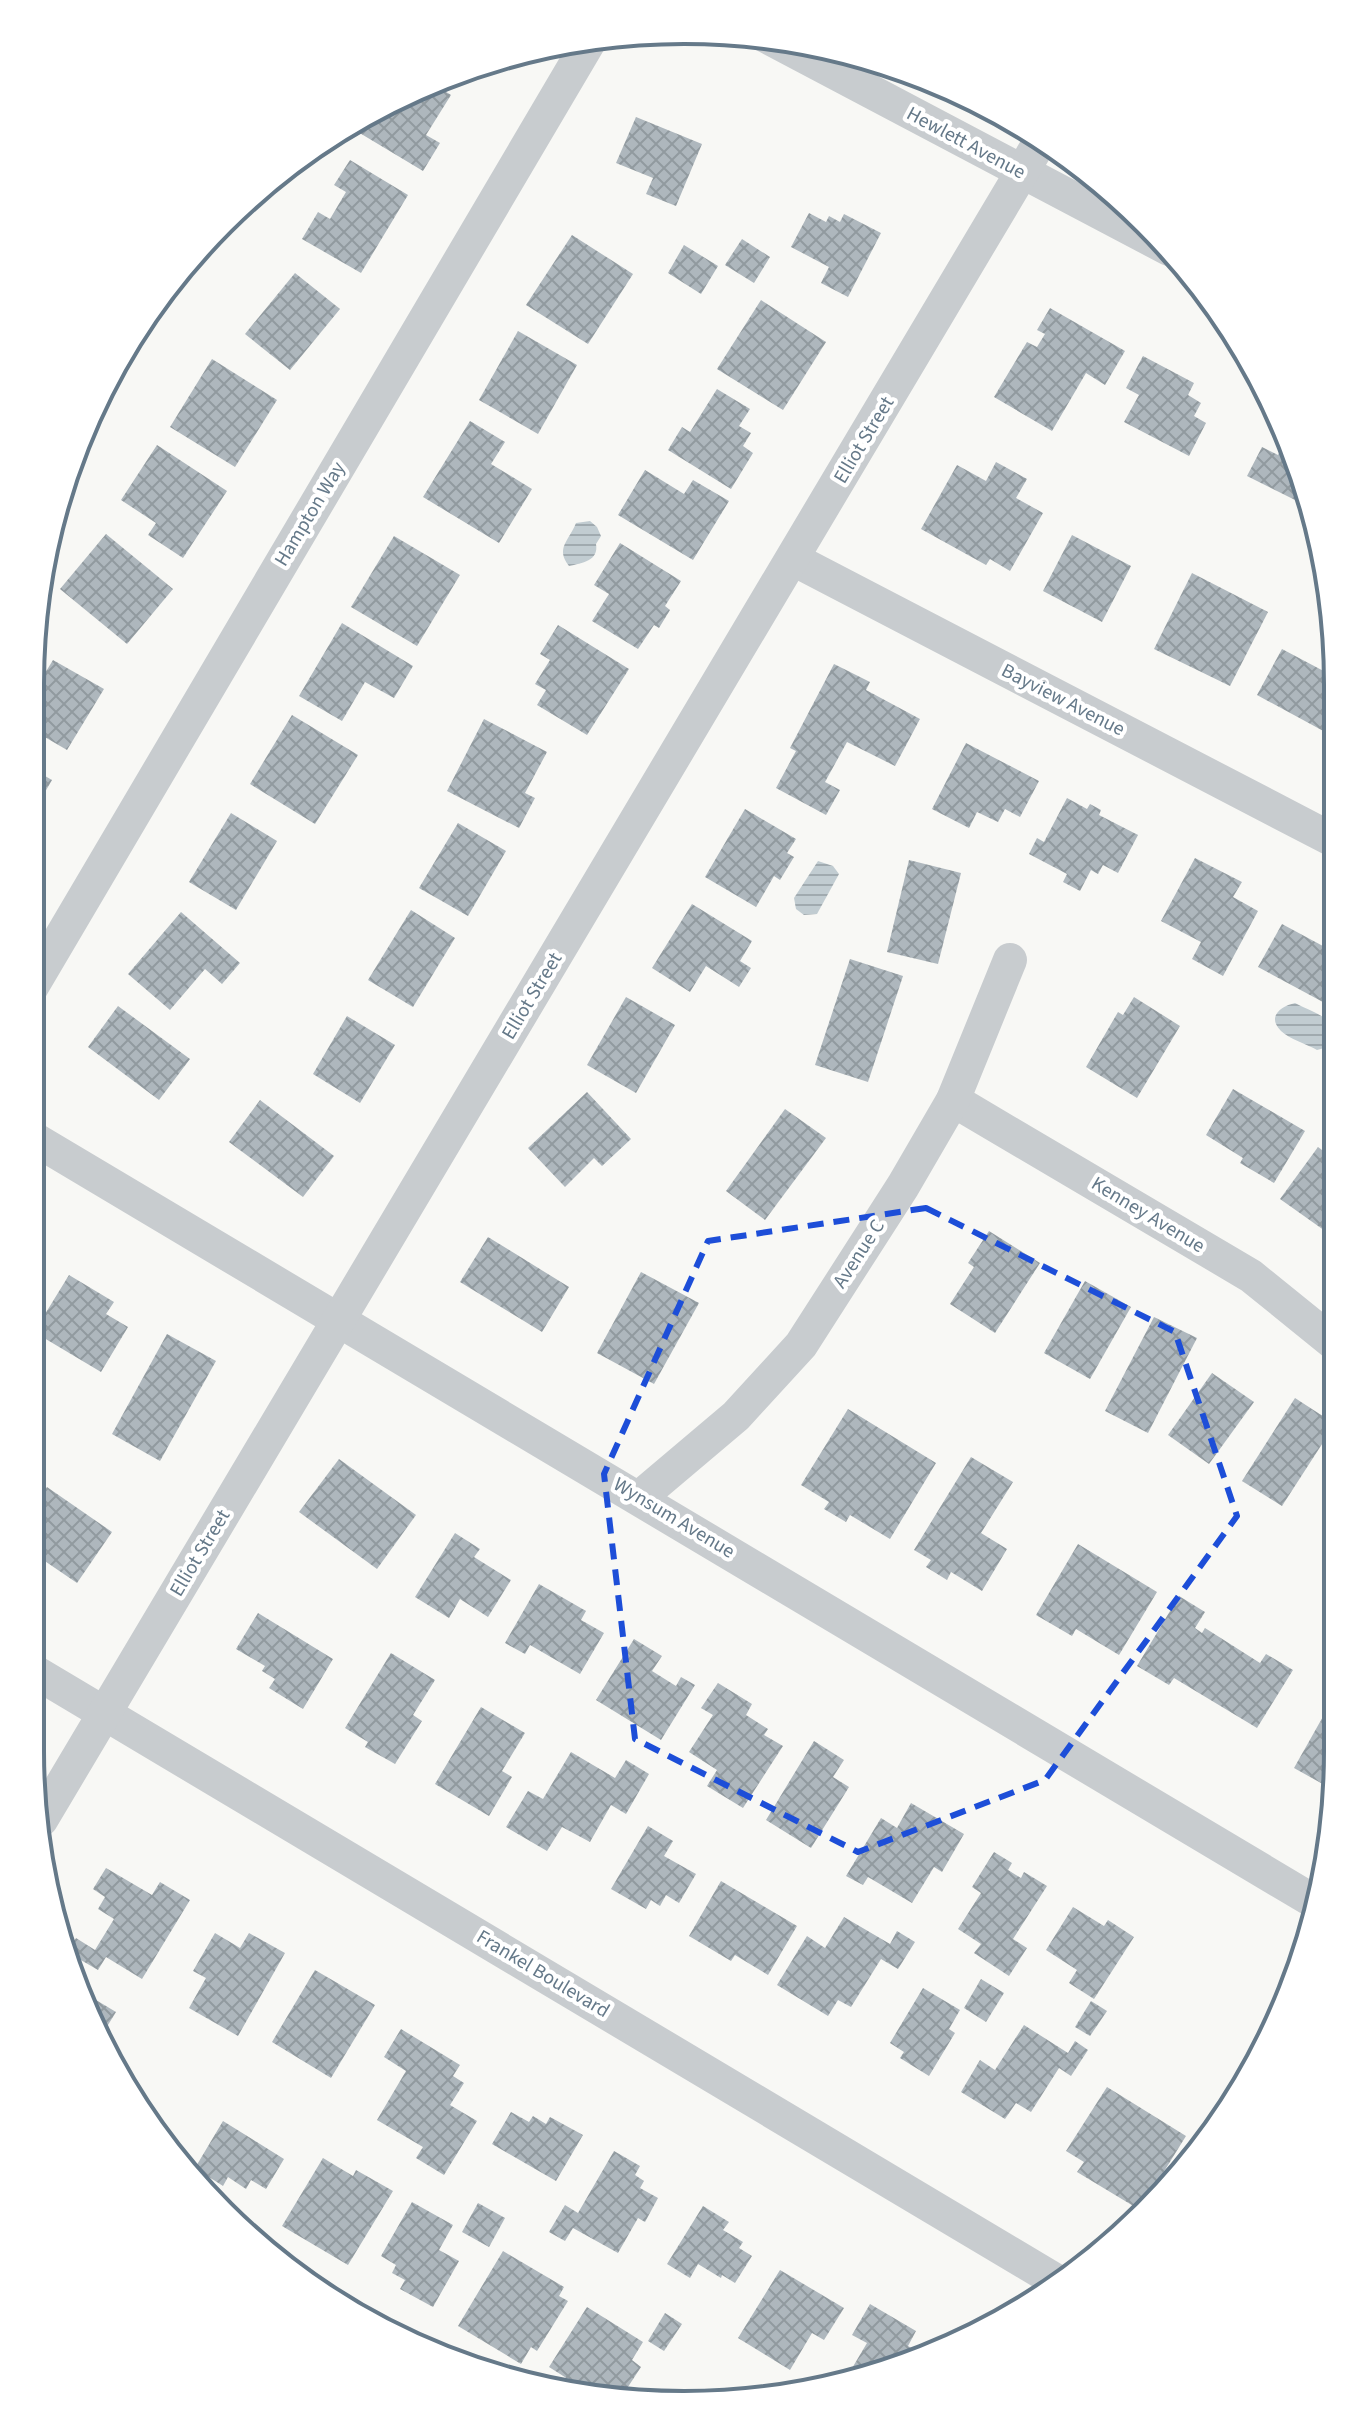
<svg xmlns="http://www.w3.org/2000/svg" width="1368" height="2435" font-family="'Source Sans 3',sans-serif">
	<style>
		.water { fill: url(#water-rules) }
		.building { fill: url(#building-cross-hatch) }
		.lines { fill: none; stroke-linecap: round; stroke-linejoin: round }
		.street { stroke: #c8cccf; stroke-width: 34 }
		.marked { fill: none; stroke: #1d4ed8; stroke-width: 6; stroke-dasharray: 16 10; stroke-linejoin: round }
		.labels { text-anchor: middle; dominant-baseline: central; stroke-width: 8; stroke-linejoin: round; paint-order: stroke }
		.street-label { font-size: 20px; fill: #657989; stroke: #fff }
		.rim { fill: none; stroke: #657989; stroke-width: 4 }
	</style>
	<defs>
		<pattern id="water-rules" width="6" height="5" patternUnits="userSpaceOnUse" patternTransform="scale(2)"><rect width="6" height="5" fill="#c1ccd1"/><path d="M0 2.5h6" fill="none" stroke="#a0aaaf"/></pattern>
		<pattern id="building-cross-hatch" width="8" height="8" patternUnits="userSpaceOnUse" patternTransform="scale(2)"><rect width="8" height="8" fill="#aeb7bd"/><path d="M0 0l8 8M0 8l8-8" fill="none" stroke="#919a9f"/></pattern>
	</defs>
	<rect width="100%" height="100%" fill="#f8f8f5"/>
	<!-- water -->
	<g class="water">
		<path d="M590,521L597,527L601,536L596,544C599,561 582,563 569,566C555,548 569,541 576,523Z"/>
		<polygon points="818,861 833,866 839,874 817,914 804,915 796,909 794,898"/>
		<path d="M1295,1003C1317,1015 1334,1015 1334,1042L1328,1047L1317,1050C1307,1044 1289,1039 1281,1031C1266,1016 1282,1006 1295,1003Z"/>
	</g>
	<!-- building -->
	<g class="building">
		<polygon points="432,83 451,95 426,135 440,143 423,171 353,129 358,120 395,97"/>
		<polygon points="636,117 702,144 676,206 646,194 653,178 616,163"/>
		<polygon points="350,160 408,195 361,273 302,239 318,212 330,219 346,192 334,185"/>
		<polygon points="809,213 826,222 829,216 840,222 844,214 881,233 848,297 821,283 829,267 791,247"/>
		<polygon points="572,235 633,274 588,344 526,305"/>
		<polygon points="742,239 770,257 754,283 725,265"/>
		<polygon points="684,245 718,266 701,294 668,273"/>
		<polygon points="295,273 340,309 290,370 245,334"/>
		<polygon points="761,300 826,342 783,410 717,369"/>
		<polygon points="1050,308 1125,351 1105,385 1086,373 1052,431 994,397 1027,342 1037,347 1045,334 1037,330"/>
		<polygon points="518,331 577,365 538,434 479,400"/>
		<polygon points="1143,356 1194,383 1188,395 1201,403 1194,416 1206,423 1189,456 1124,422 1139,395 1126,388"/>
		<polygon points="212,359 277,400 235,467 170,427"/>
		<polygon points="717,389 750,409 739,426 751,433 743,446 753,453 731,489 668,450 682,427 690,432"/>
		<polygon points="470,421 505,442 491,464 532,489 499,543 423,497"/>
		<polygon points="1286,439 1303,473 1311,508 1247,476 1262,447 1278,455"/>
		<polygon points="157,445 227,491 183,558 148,535 156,523 121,500"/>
		<polygon points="996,462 1027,479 1016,498 1043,513 1010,571 990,559 986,565 921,529 957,465 986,481"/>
		<polygon points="645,470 684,494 693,480 729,501 693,560 618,515"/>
		<polygon points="106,534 173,589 127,644 60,589"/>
		<polygon points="1072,535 1131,566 1102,622 1043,591"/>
		<polygon points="394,536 460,575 417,646 351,607"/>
		<polygon points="620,543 681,581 665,606 670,610 659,628 654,625 638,649 592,621 609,594 594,585"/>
		<polygon points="1192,573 1268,612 1230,686 1154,649"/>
		<polygon points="342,623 413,666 394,698 365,682 342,721 299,696"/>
		<polygon points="558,625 629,669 587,735 537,705 546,690 535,684 550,660 540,654"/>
		<polygon points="1282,649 1333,676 1333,722 1327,733 1257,695"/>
		<polygon points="53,660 104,689 67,750 31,729 31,696"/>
		<polygon points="834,664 870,682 866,690 920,719 895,766 847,742 825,782 840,790 826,815 776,788 796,751 790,748"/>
		<polygon points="292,715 358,755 315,824 250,784"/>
		<polygon points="484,719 547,752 525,793 535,798 519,828 447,791"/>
		<polygon points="966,743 1039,781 1020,817 1005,809 998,822 977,812 969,828 932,809"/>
		<polygon points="31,768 52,780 31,816"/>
		<polygon points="1067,798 1087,809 1090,804 1101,810 1099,815 1138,835 1118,873 1103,865 1098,874 1091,870 1080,891 1063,882 1067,874 1029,854 1037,838 1044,842"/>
		<polygon points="745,809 796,839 787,853 794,857 780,880 774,876 756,907 705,877"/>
		<polygon points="231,813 277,841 236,910 189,882"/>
		<polygon points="458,823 506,851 468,916 419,888"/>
		<polygon points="1195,858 1242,882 1233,897 1258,911 1223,976 1192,959 1201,942 1161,921"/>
		<polygon points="909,860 961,873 938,964 887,952"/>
		<polygon points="692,904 752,941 740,961 751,968 739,987 706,966 690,992 652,968"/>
		<polygon points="411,910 455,938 413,1007 368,980"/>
		<polygon points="181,912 240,963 222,984 205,969 170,1010 128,974"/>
		<polygon points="1282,924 1334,952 1334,1008 1258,967"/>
		<polygon points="850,959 903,976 868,1082 815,1065"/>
		<polygon points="626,997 675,1025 636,1093 587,1065"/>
		<polygon points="1134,997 1180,1026 1137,1098 1086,1067 1118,1012 1123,1015"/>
		<polygon points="118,1006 190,1059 159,1100 88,1047"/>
		<polygon points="347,1016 395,1045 360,1103 313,1074"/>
		<polygon points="1233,1089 1305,1131 1274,1183 1240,1163 1243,1158 1206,1135"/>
		<polygon points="587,1092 631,1139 602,1166 594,1158 565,1187 528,1148"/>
		<polygon points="260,1100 334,1156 303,1197 229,1142"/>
		<polygon points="785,1109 826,1138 765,1220 726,1191"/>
		<polygon points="1318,1147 1334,1159 1335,1238 1280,1199"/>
		<polygon points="989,1231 1040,1263 995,1333 950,1304 974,1267 968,1263"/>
		<polygon points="488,1237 569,1287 542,1332 460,1282"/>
		<polygon points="641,1272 699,1303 654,1384 597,1353"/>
		<polygon points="69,1275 114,1302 106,1314 128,1327 101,1372 34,1332"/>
		<polygon points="1085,1281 1131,1307 1090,1379 1044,1353"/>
		<polygon points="1154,1317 1197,1338 1148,1433 1105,1411"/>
		<polygon points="167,1334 216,1361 160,1461 112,1434"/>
		<polygon points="1212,1373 1254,1402 1209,1464 1168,1435"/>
		<polygon points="1295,1398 1335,1424 1282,1506 1242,1481"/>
		<polygon points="848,1409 936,1463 890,1539 850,1515 846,1522 824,1509 829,1502 801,1485"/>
		<polygon points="30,1421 44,1431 30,1450"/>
		<polygon points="971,1457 1013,1482 981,1533 1007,1549 982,1591 951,1572 947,1580 926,1567 931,1560 914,1550"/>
		<polygon points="339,1459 416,1515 377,1569 299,1512"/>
		<polygon points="47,1487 112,1532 77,1583 30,1551 30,1512"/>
		<polygon points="455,1533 480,1549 474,1557 511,1580 488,1617 460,1599 449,1618 415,1597"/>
		<polygon points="1078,1544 1157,1592 1119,1655 1076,1629 1072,1636 1036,1615"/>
		<polygon points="539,1584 586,1611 581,1620 604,1633 580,1674 530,1645 525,1654 505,1643"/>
		<polygon points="1179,1596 1205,1612 1195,1628 1202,1633 1205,1628 1260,1663 1266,1654 1293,1670 1257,1728 1174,1678 1169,1685 1137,1666"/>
		<polygon points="258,1613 333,1659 303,1709 269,1688 275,1679 262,1671 265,1666 236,1649"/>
		<polygon points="634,1639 662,1656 652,1671 676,1686 681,1677 695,1685 661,1740 596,1700"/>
		<polygon points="391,1653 435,1680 413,1715 422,1721 395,1764 365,1747 368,1742 345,1728"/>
		<polygon points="718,1683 752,1704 746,1715 768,1729 764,1735 783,1746 743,1808 707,1786 717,1770 689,1752 713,1715 701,1708"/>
		<polygon points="1329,1706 1336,1710 1337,1792 1294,1768"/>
		<polygon points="481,1707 525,1733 502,1771 512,1777 489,1816 435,1784"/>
		<polygon points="814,1741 844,1760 833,1777 849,1787 811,1848 766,1820"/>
		<polygon points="571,1752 615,1778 626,1760 649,1774 626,1814 611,1805 590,1842 562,1827 547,1851 506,1827 528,1791 543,1799"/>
		<polygon points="911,1803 964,1834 942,1872 934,1867 912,1903 868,1877 863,1885 846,1876 881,1818 897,1828"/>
		<polygon points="648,1826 673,1841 664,1856 696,1874 679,1903 666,1895 660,1906 651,1900 646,1909 611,1889"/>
		<polygon points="994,1852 1012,1863 1008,1870 1021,1878 1024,1872 1047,1886 1013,1939 1027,1948 1009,1976 974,1953 981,1944 958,1929 981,1893 972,1887"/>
		<polygon points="106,1868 152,1895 160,1882 190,1900 142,1979 106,1957 98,1970 67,1952 76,1938 95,1950 114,1919 98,1909 105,1897 93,1889"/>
		<polygon points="721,1881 797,1926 768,1975 735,1955 731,1961 689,1936"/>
		<polygon points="1073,1907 1104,1926 1108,1920 1134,1937 1094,1999 1069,1983 1077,1970 1046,1950"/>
		<polygon points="844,1917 890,1944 897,1931 915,1942 898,1969 881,1959 851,2007 838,2000 828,2016 777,1985 807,1936 825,1948"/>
		<polygon points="215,1933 240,1948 249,1933 285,1953 238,2036 189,2008 206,1978 193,1971"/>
		<polygon points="315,1970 375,2005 331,2078 272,2042"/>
		<polygon points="981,1979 1004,1993 986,2022 964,2008"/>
		<polygon points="923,1988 960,2010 949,2029 955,2033 929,2076 900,2058 904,2052 890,2043"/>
		<polygon points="81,1991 116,2012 103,2033"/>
		<polygon points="1091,2001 1107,2011 1090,2036 1075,2027"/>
		<polygon points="1024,2025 1068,2053 1075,2041 1088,2050 1071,2076 1059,2068 1031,2112 1016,2103 1005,2119 961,2092 980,2060 995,2070"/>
		<polygon points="401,2029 460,2065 453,2076 464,2083 450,2105 477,2121 444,2175 416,2158 423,2147 377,2120 406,2071 384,2057"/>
		<polygon points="1107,2087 1186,2136 1140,2210 1077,2172 1084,2162 1066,2151"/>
		<polygon points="511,2112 529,2122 533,2116 546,2124 550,2117 583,2135 556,2181 492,2144"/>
		<polygon points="223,2121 284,2159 266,2189 251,2180 246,2189 228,2177 223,2186 195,2168"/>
		<polygon points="614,2151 640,2166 635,2175 644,2181 640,2188 658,2198 645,2222 638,2218 618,2253 573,2228 565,2241 549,2232 565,2205 578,2213"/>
		<polygon points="323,2158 353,2176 356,2170 393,2191 348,2265 282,2226"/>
		<polygon points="412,2202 453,2225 439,2250 459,2261 433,2307 400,2289 405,2280 392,2273 396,2265 381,2256"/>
		<polygon points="478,2203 505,2218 489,2247 462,2232"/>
		<polygon points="703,2206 729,2222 723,2230 743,2242 739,2248 752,2256 735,2283 722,2275 721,2278 698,2264 690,2278 667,2264"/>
		<polygon points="503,2251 564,2287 559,2296 568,2301 537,2351 531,2347 521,2364 458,2326"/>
		<polygon points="780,2270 844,2308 824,2340 812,2333 790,2370 738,2338"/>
		<polygon points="870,2304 916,2331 908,2346 923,2355 921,2358 848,2375 867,2343 852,2335"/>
		<polygon points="587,2307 643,2342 632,2360 641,2367 624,2393 577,2389 579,2386 549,2367"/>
		<polygon points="665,2313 682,2324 664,2351 648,2341"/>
	</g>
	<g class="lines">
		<!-- street -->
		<g class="street">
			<polyline points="764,35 1169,249"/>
			<polyline points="793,559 1333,840"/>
			<polyline points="31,988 590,40"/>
			<polyline points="953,1100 1251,1276 1335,1344"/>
			<polyline points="31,1137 1315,1902"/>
			<polyline points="639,1498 736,1416 801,1345 903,1186 953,1100 1010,960"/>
			<polyline points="30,1669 1055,2280"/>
			<polyline points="41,1820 1041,140"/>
		</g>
	</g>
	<!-- marked area -->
	<path class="marked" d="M926,1208L1175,1332L1237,1516L1045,1780L858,1852L635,1739L604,1474L708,1241Z"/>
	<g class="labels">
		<!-- street labels -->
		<g class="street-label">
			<text transform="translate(966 143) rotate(28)">Hewlett Avenue</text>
			<text transform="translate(864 440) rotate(-59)">Elliot Street</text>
			<text transform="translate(310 514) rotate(-59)">Hampton Way</text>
			<text transform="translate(1063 700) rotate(27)">Bayview Avenue</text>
			<text transform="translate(532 996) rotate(-59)">Elliot Street</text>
			<text transform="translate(1148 1215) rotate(31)">Kenney Avenue</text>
			<text transform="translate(859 1254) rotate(-57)">Avenue C</text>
			<text transform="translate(674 1518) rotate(31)">Wynsum Avenue</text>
			<text transform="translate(200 1553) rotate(-59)">Elliot Street</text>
			<text transform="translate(543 1974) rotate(31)">Frankel Boulevard</text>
		</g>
	</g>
	<!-- crop -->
	<path d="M0 0H1368V2435H0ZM684 44H684A640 640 0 0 1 1324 684V1751A640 640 0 0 1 684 2391H684A640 640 0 0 1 44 1751V684A640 640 0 0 1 684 44Z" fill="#fff" fill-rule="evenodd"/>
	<path class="rim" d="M684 44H684A640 640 0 0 1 1324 684V1751A640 640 0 0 1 684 2391H684A640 640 0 0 1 44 1751V684A640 640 0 0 1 684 44Z"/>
</svg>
